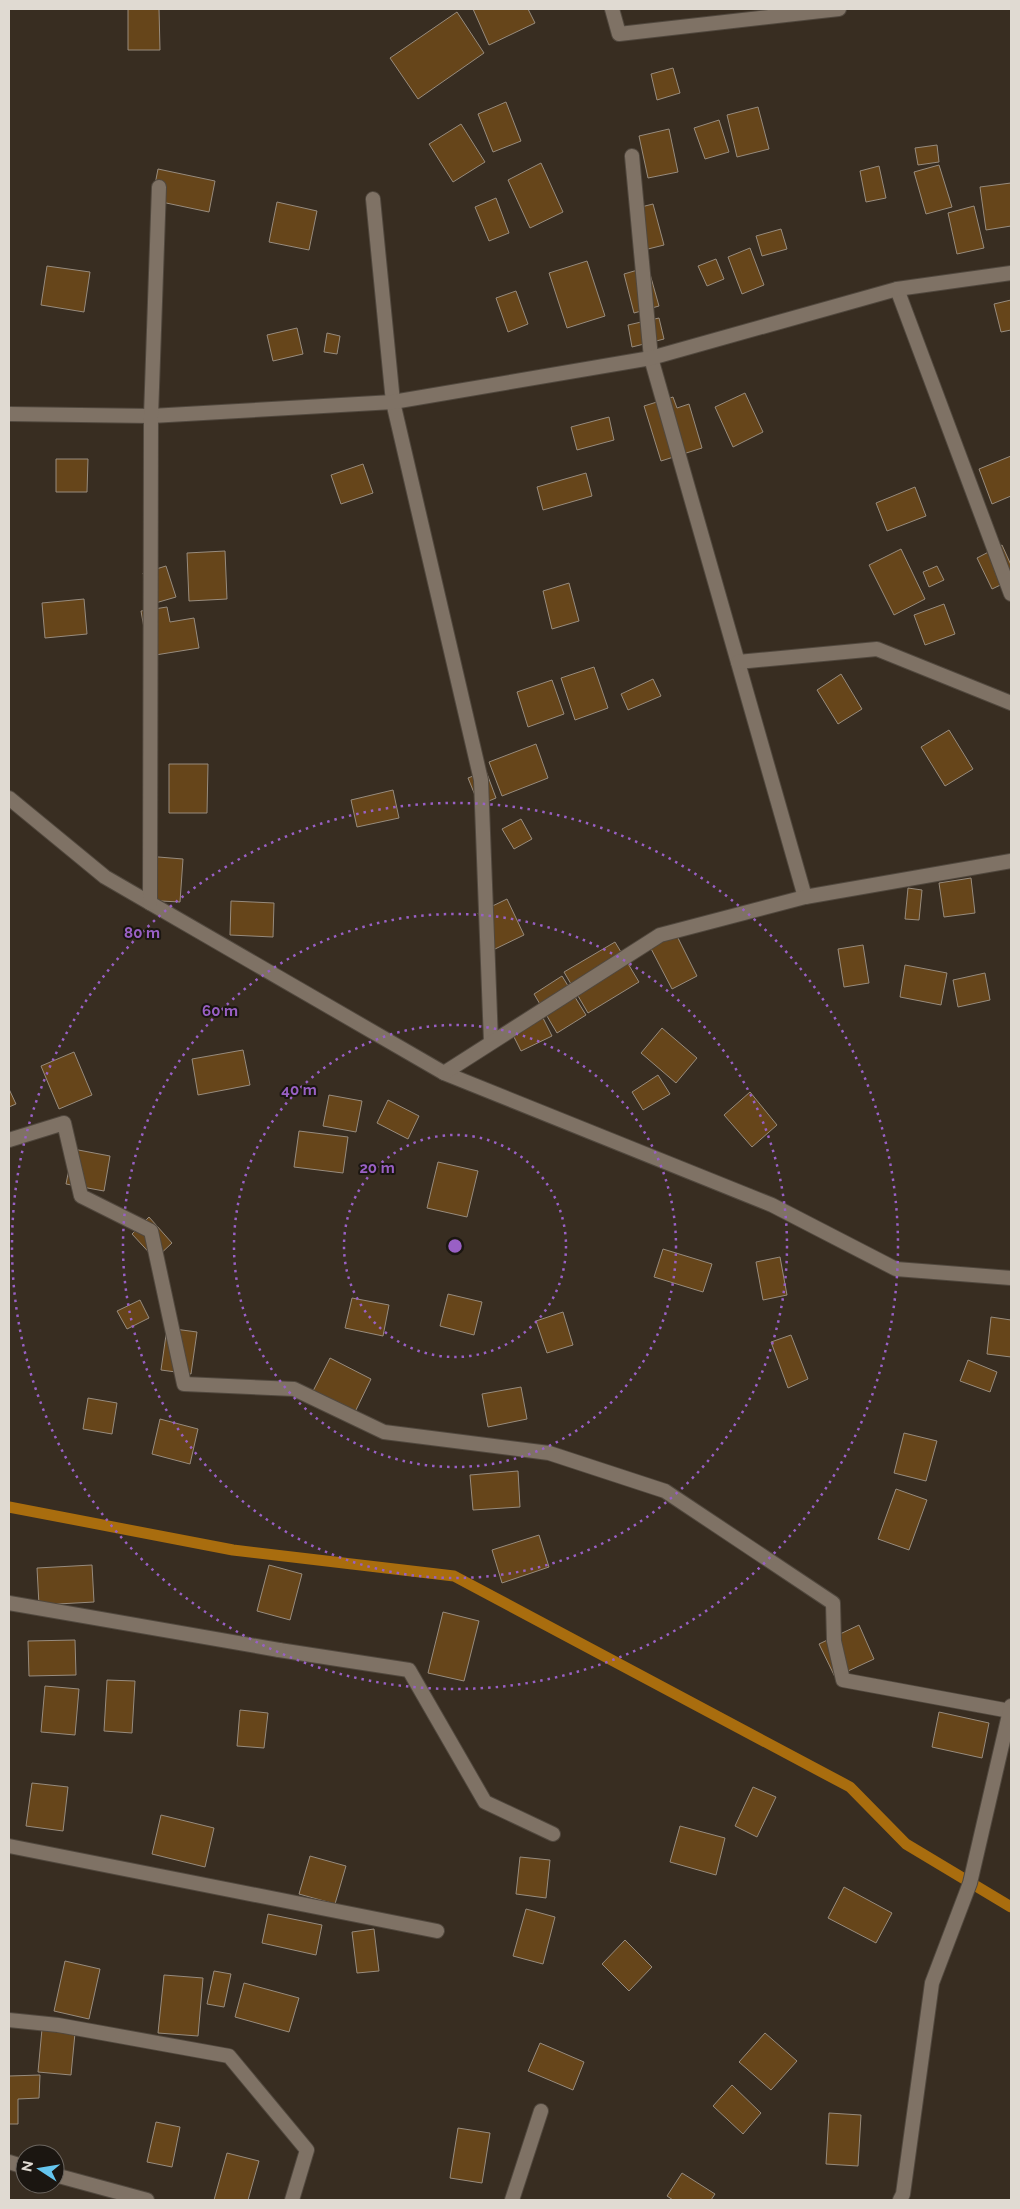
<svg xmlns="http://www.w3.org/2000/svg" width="1020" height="2209" font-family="Raleway,sans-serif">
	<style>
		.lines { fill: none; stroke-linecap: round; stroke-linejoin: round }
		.stream { stroke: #a96d0e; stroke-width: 11 }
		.building { fill: #66451a; stroke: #978b7d }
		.service-casing { stroke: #51483e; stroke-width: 16 }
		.minor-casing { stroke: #51483e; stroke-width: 16 }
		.service { stroke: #7f7265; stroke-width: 14 }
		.minor { stroke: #7f7265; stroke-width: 14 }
		.ring { fill: none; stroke: #9960c5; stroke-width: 2.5; stroke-dasharray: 2.5 5 }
		.centre { fill: #9960c5; stroke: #1b1611; stroke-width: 2.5 }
		.ring-label { font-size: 15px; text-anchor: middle; font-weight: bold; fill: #9960c5; stroke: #1b1611; stroke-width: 4; stroke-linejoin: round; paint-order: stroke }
	</style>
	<rect width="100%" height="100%" fill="#382d21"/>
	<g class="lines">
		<!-- stream -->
		<polyline class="stream" points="9,1507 233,1550 454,1576 850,1787 906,1844 1011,1907"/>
	</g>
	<!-- building -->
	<g class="building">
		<polygon points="128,9 159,9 160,50 128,50"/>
		<polygon points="473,9 528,9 535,23 489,45"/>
		<polygon points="457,12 484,53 418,99 390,58"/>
		<polygon points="673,68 680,93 657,100 651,74"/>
		<polygon points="506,102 521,141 493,152 478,114"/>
		<polygon points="758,107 769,149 737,157 727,115"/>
		<polygon points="719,120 729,152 705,159 694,128"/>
		<polygon points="461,124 485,162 453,182 429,144"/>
		<polygon points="669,129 678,172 648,178 639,136"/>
		<polygon points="937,145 939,162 918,165 915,148"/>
		<polygon points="541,163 563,212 530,228 508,180"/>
		<polygon points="939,165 952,207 926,214 914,172"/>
		<polygon points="879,166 886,198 866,202 860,171"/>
		<polygon points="158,169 215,181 209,212 152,200"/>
		<polygon points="1011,183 1011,226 986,230 980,187"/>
		<polygon points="496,198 509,233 489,241 475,207"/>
		<polygon points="277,202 317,211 309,250 269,242"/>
		<polygon points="653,204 664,245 644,250 633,209"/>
		<polygon points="974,206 984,248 957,254 948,213"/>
		<polygon points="781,229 787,249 762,256 756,236"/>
		<polygon points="750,248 764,285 742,294 728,257"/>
		<polygon points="716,259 724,279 707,286 698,266"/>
		<polygon points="587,261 605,316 567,328 549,273"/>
		<polygon points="47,266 90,272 84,312 41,305"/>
		<polygon points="648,267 659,306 634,313 624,274"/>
		<polygon points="516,291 528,324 508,332 496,298"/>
		<polygon points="1011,300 1011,330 1001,332 994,304"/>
		<polygon points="659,318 664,339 632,347 628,325"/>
		<polygon points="297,328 303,354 273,361 267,335"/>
		<polygon points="327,333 340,336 337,354 324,352"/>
		<polygon points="745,393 763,432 733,447 715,407"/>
		<polygon points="673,397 677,408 689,404 702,448 661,461 644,406"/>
		<polygon points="609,417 614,440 577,450 571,427"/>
		<polygon points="1011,456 1011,496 992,504 979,469"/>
		<polygon points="56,459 88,459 87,492 56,492"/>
		<polygon points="363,464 373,493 341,504 331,475"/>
		<polygon points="586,473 592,496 543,510 537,487"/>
		<polygon points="915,487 926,516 887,531 876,503"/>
		<polygon points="1002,545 1011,565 1011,580 992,589 977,558"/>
		<polygon points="901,549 925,599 894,615 869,565"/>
		<polygon points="225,551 227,599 189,601 187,553"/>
		<polygon points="166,566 176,597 152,604 143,573"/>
		<polygon points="937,566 944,580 929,587 923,572"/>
		<polygon points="569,583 579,621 552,629 543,591"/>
		<polygon points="84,599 87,634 45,638 42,603"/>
		<polygon points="944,604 955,634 925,645 914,615"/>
		<polygon points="167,607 170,622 194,618 199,648 149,656 141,611"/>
		<polygon points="594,667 608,708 575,720 561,678"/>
		<polygon points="841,674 862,709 838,724 817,690"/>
		<polygon points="653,679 661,696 628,710 621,694"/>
		<polygon points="552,680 564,714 528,727 517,692"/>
		<polygon points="949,730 973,769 945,786 921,747"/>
		<polygon points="536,744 548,778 502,796 489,762"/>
		<polygon points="169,764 208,764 207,813 169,813"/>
		<polygon points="486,771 496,798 479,805 468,778"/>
		<polygon points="393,790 399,818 357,827 351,800"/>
		<polygon points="521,819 532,839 514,849 502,829"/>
		<polygon points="146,856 183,859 180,902 142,900"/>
		<polygon points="971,878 975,913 944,917 939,883"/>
		<polygon points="908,888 922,890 919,920 905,919"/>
		<polygon points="507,899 524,935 495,949 478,913"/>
		<polygon points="231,901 274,903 273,937 230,935"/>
		<polygon points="673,928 697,976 672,989 647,941"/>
		<polygon points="615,942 639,982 588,1013 564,972"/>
		<polygon points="863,945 869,983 844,987 838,949"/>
		<polygon points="905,965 947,973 941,1005 900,997"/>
		<polygon points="985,973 990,1000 958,1007 953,980"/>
		<polygon points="562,976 586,1015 557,1033 534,994"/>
		<polygon points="541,1014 552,1036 521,1051 510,1029"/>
		<polygon points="662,1028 697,1058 676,1083 641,1053"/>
		<polygon points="243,1050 250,1085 198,1095 192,1059"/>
		<polygon points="74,1052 92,1095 59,1109 41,1066"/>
		<polygon points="658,1075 670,1094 643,1110 632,1092"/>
		<polygon points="9,1089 16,1104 9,1107"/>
		<polygon points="750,1092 777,1125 752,1147 724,1115"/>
		<polygon points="329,1095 362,1101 356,1132 323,1126"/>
		<polygon points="388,1100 419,1116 408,1139 377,1123"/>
		<polygon points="299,1131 348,1137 343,1173 294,1167"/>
		<polygon points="73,1149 110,1156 104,1191 66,1184"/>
		<polygon points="438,1162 478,1171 467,1217 427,1208"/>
		<polygon points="149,1217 172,1243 155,1259 132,1234"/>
		<polygon points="663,1249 712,1264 703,1292 654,1277"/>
		<polygon points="780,1257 787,1295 763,1300 756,1262"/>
		<polygon points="448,1294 482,1302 474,1335 440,1326"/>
		<polygon points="352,1298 389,1305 383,1336 345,1328"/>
		<polygon points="140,1300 149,1318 127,1329 117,1311"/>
		<polygon points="563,1312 573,1345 547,1353 536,1321"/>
		<polygon points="991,1317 1011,1320 1011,1357 987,1354"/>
		<polygon points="167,1328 197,1332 191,1374 161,1370"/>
		<polygon points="791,1335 808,1379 788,1388 771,1342"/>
		<polygon points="330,1358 371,1379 354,1414 312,1393"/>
		<polygon points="968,1360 997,1372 990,1392 960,1381"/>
		<polygon points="521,1387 527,1419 488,1427 482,1394"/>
		<polygon points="88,1398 117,1403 112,1434 83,1429"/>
		<polygon points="160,1419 198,1429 190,1464 152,1454"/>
		<polygon points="904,1433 937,1441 926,1481 894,1473"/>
		<polygon points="518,1471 520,1507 473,1510 470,1475"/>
		<polygon points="896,1489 927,1500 909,1550 878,1539"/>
		<polygon points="539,1535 549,1567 502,1583 492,1550"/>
		<polygon points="92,1565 94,1602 39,1605 37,1568"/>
		<polygon points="269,1565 302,1574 290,1620 257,1611"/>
		<polygon points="443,1612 479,1621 464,1681 428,1673"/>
		<polygon points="859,1625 874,1659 835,1677 819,1644"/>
		<polygon points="75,1640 76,1675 29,1676 28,1641"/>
		<polygon points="107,1680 135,1681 132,1733 104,1731"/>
		<polygon points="45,1686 79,1689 75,1735 41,1732"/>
		<polygon points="240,1710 268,1713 264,1748 237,1746"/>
		<polygon points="939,1712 989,1723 982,1758 932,1747"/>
		<polygon points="32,1783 68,1787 63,1831 26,1826"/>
		<polygon points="753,1787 776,1797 757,1837 735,1826"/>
		<polygon points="161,1815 214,1828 205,1867 152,1854"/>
		<polygon points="680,1826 725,1838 716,1875 670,1862"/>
		<polygon points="310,1856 346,1866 335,1904 299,1894"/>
		<polygon points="520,1857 550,1860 546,1898 516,1894"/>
		<polygon points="844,1887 892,1913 876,1943 828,1918"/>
		<polygon points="526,1909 555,1917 543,1964 513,1956"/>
		<polygon points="268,1914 322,1925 316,1955 262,1943"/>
		<polygon points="374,1929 379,1971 357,1973 352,1932"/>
		<polygon points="625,1940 652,1967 629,1991 602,1964"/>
		<polygon points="65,1961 100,1969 89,2019 54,2011"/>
		<polygon points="214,1971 231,1974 224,2007 207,2004"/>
		<polygon points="164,1975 203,1978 198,2036 158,2033"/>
		<polygon points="244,1983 299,1998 289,2032 235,2017"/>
		<polygon points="42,2029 75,2033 71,2075 38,2072"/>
		<polygon points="765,2033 797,2061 771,2090 739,2062"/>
		<polygon points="540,2043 584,2062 573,2090 528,2071"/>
		<polygon points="40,2075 39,2098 18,2099 18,2124 9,2124 9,2076"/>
		<polygon points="732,2085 761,2113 743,2134 713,2106"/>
		<polygon points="829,2113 861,2115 858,2166 826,2164"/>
		<polygon points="156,2122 180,2127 172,2167 147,2162"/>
		<polygon points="458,2128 490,2133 482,2183 450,2178"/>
		<polygon points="227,2153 259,2161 248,2200 214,2200"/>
		<polygon points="682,2173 715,2194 711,2200 673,2200 667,2196"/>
	</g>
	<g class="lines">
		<defs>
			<g id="service">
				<polyline points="632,156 651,358"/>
				<polyline points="393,402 481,780 491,1042"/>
				<polyline points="9,1140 64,1123 81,1196 151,1231 184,1384 294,1389 384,1432 549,1453 665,1491 833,1603 834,1641 843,1680 1010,1711"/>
				<polyline points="279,1650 409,1670 485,1802 553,1834"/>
				<polyline points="9,2020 58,2025 229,2056 307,2150 292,2200"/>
				<polyline points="512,2200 541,2111"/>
			</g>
			<g id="minor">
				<polyline points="612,9 619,34 839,9"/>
				<polyline points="373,199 393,402"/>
				<polyline points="897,289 1011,594"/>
				<polyline points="651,358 805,897"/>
				<polyline points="9,414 151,416 393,402 651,358 897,289 1011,273"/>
				<polyline points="738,662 877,649 1011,703"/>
				<polyline points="9,798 105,877 444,1073 772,1205 896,1269 1011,1278"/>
				<polyline points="150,903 151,416 159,187"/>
				<polyline points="444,1073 660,935 805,897 1011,861"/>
				<polyline points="9,1603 279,1650"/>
				<polyline points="9,1846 437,1931"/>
				<polyline points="9,2162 25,2167"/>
				<polyline points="55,2175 147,2200"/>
				<polyline points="900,2200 903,2194 932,1983 970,1883 1011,1706"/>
			</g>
		</defs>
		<!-- service casing -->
		<use href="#service" class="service-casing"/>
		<!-- minor casing -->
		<use href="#minor" class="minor-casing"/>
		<!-- service -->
		<use href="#service" class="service"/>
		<!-- minor -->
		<use href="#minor" class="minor"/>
	</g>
	<!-- distance rings -->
	<g class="ring">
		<circle cx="455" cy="1246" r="111"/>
		<circle cx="455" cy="1246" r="221"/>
		<circle cx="455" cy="1246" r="332"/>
		<circle cx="455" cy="1246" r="443"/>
	</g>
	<circle cx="455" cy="1246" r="8" class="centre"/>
	<g class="ring-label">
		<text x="142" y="938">80 m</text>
		<text x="220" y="1016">60 m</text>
		<text x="299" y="1095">40 m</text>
		<text x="377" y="1173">20 m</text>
	</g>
	<!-- border -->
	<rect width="1020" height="2209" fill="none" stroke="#e0dad2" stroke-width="20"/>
	<!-- north arrow -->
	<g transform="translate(40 2169) rotate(282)"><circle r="24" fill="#1b1611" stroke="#6a645e"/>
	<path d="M0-4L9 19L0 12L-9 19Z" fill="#65c5ee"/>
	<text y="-8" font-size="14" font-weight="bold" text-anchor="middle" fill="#e0dad2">N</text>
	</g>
</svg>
